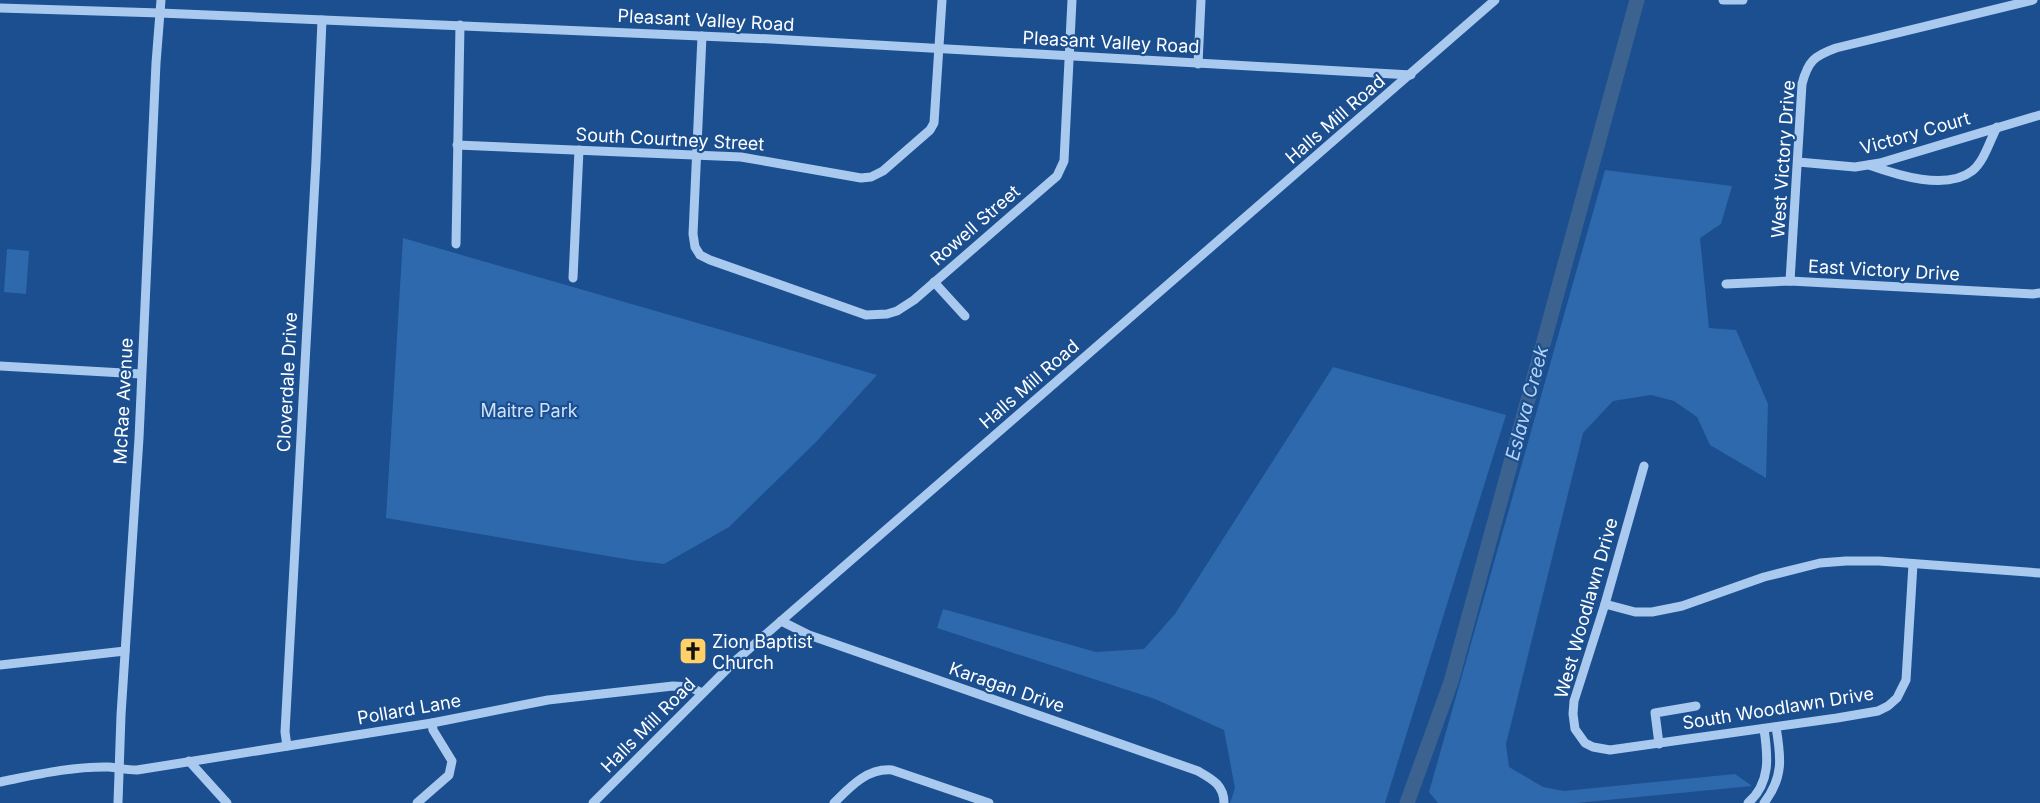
<svg xmlns="http://www.w3.org/2000/svg" width="2040" height="803" font-family="Inter,sans-serif">
	<style>
		.green { fill: #2e69ad }
		.lines { fill: none; stroke-linecap: round; stroke-linejoin: round }
		.river { stroke: #3c6290; stroke-width: 15 }
		.minor { stroke: #a9c9ee; stroke-width: 9 }
		.labels { text-anchor: middle; dominant-baseline: central; stroke-width: 4.5; stroke-linejoin: round; paint-order: stroke }
		.street-label { font-size: 18px; fill: #fff; stroke: #1b4f8f }
		.park-label { font-size: 18px; fill: #cfe3fa; stroke: #1b4f8f }
		.poi-label { font-size: 18px; fill: #fff; stroke: #1b4f8f; text-anchor: start }
		.water-label { font-size: 19px; font-style: italic; fill: #b5d3f5; stroke: #1b4f8f }
	</style>
	<rect width="100%" height="100%" fill="#1b4f8f"/>
	<!-- green -->
	<g class="green">
		<polygon points="1605,170 1732,186 1721,224 1700,238 1709,328 1736,330 1768,404 1766,478 1710,445 1697,417 1674,401 1651,395 1613,401 1583,433 1506,744 1509,767 1543,787 1564,791 1735,774 1752,786 1576,803 1438,803 1429,792"/>
		<polygon points="403,238 877,375 816,442 729,527 664,564 631,560 386,518"/>
		<polygon points="7,249 29,251 26,294 4,292"/>
		<polygon points="1333,367 1506,415 1385,803 1230,803 1235,788 1224,730 1155,699 937,628 943,609 1096,652 1144,649 1175,614"/>
	</g>
	<g class="lines">
		<!-- river -->
		<polyline class="river" points="1407,803 1451,682 1637,0"/>
		<!-- minor -->
		<g class="minor">
			<polyline points="1723,0 1743,0"/>
			<polyline points="0,8 160,13 771,39 1411,75"/>
			<polyline points="702,36 693,234 695,247 700,255 710,260 866,315 887,314 897,311 914,300 1057,176 1064,161 1072,0"/>
			<polyline points="1198,64 1201,0"/>
			<polyline points="457,145 741,157 861,178 871,177 883,171 930,130 934,123 942,0"/>
			<polyline points="1798,162 1855,167 1880,163 2040,115"/>
			<path d="M1869,165C1897,175 1946,191 1972,171C1984,162 1990,140 1997,127"/>
			<polyline points="456,244 460,25"/>
			<polyline points="573,278 579,150"/>
			<path d="M1790,281L1802,84C1808,61 1814,56 1836,48L2033,0"/>
			<polyline points="934,282 965,316"/>
			<polyline points="1726,284 1790,281 2033,294 2040,293"/>
			<polyline points="0,366 141,374"/>
			<polyline points="1644,466 1605,604 1574,701 1573,714 1575,729 1585,743 1593,747 1610,750 1837,718 1878,711 1888,706 1897,698 1906,680 1913,564"/>
			<polyline points="1605,604 1635,612 1652,612 1682,606 1764,577 1820,563 1846,561 1879,561 2040,573"/>
			<path d="M781,621L809,635L1198,771C1212,779 1224,785 1224,803"/>
			<polyline points="0,665 125,651"/>
			<polyline points="1659,744 1655,713 1696,706"/>
			<polyline points="287,746 285,732 316,161 322,20"/>
			<polyline points="189,761 227,803"/>
			<path d="M0,782C35,775 73,766 109,767C119,768 127,770 137,770L432,723L548,700L673,686L690,687L702,693"/>
			<polyline points="118,803 121,715 139,438 156,63 161,0"/>
			<polyline points="417,803 449,775 452,761 433,730 432,723"/>
			<polyline points="593,803 734,662 1495,0"/>
			<path d="M834,803C850,787 867,768 892,770L989,803"/>
			<path d="M1748,803C1771,783 1768,756 1764,729"/>
			<path d="M1764,803C1784,777 1781,757 1776,727"/>
		</g>
	</g>
	<!-- icons -->
	<defs>
		<symbol id="church-square" viewBox="-11 -11 22 22"><rect x="-9" y="-9" width="18" height="18" rx="4" fill="#ffd166" stroke="#1b4f8f"/><path d="M-1.2-6h2.4v3.5h3.3v2.4h-3.3V6h-2.4V-.1h-3.3v-2.4h3.3Z" fill="#111"/></symbol>
	</defs>
	<g fill-rule="evenodd">
		<use href="#church-square" x="677" y="635" width="32" height="32"/>
	</g>
	<g class="labels">
		<!-- street labels -->
		<g class="street-label">
			<text transform="translate(706 20) rotate(3)">Pleasant Valley Road</text>
			<text transform="translate(1111 42) rotate(3)">Pleasant Valley Road</text>
			<text transform="translate(1335 119) rotate(-41)">Halls Mill Road</text>
			<text transform="translate(1915 133) rotate(-16)">Victory Court</text>
			<text transform="translate(670 139) rotate(3)">South Courtney Street</text>
			<text transform="translate(1783 159) rotate(-86)">West Victory Drive</text>
			<text transform="translate(975 225) rotate(-41)">Rowell Street</text>
			<text transform="translate(1884 270) rotate(3)">East Victory Drive</text>
			<text transform="translate(287 382) rotate(-87)">Cloverdale Drive</text>
			<text transform="translate(1029 384) rotate(-41)">Halls Mill Road</text>
			<text transform="translate(123 401) rotate(-87)">McRae Avenue</text>
			<text transform="translate(1586 608) rotate(-74)">West Woodlawn Drive</text>
			<text transform="translate(1007 687) rotate(19)">Karagan Drive</text>
			<text transform="translate(1778 708) rotate(-9)">South Woodlawn Drive</text>
			<text transform="translate(409 709) rotate(-10)">Pollard Lane</text>
			<text transform="translate(648 725) rotate(-45)">Halls Mill Road</text>
		</g>
		<!-- park labels -->
		<g class="park-label">
			<text x="529" y="410">Maitre Park</text>
		</g>
		<!-- poi labels -->
		<g class="poi-label">
			<text x="712" y="641">Zion Baptist<tspan x="712" dy="21">Church</tspan></text>
		</g>
		<!-- water labels -->
		<g class="water-label">
			<text transform="translate(1527 403) rotate(-75)">Eslava Creek</text>
		</g>
	</g>
</svg>
